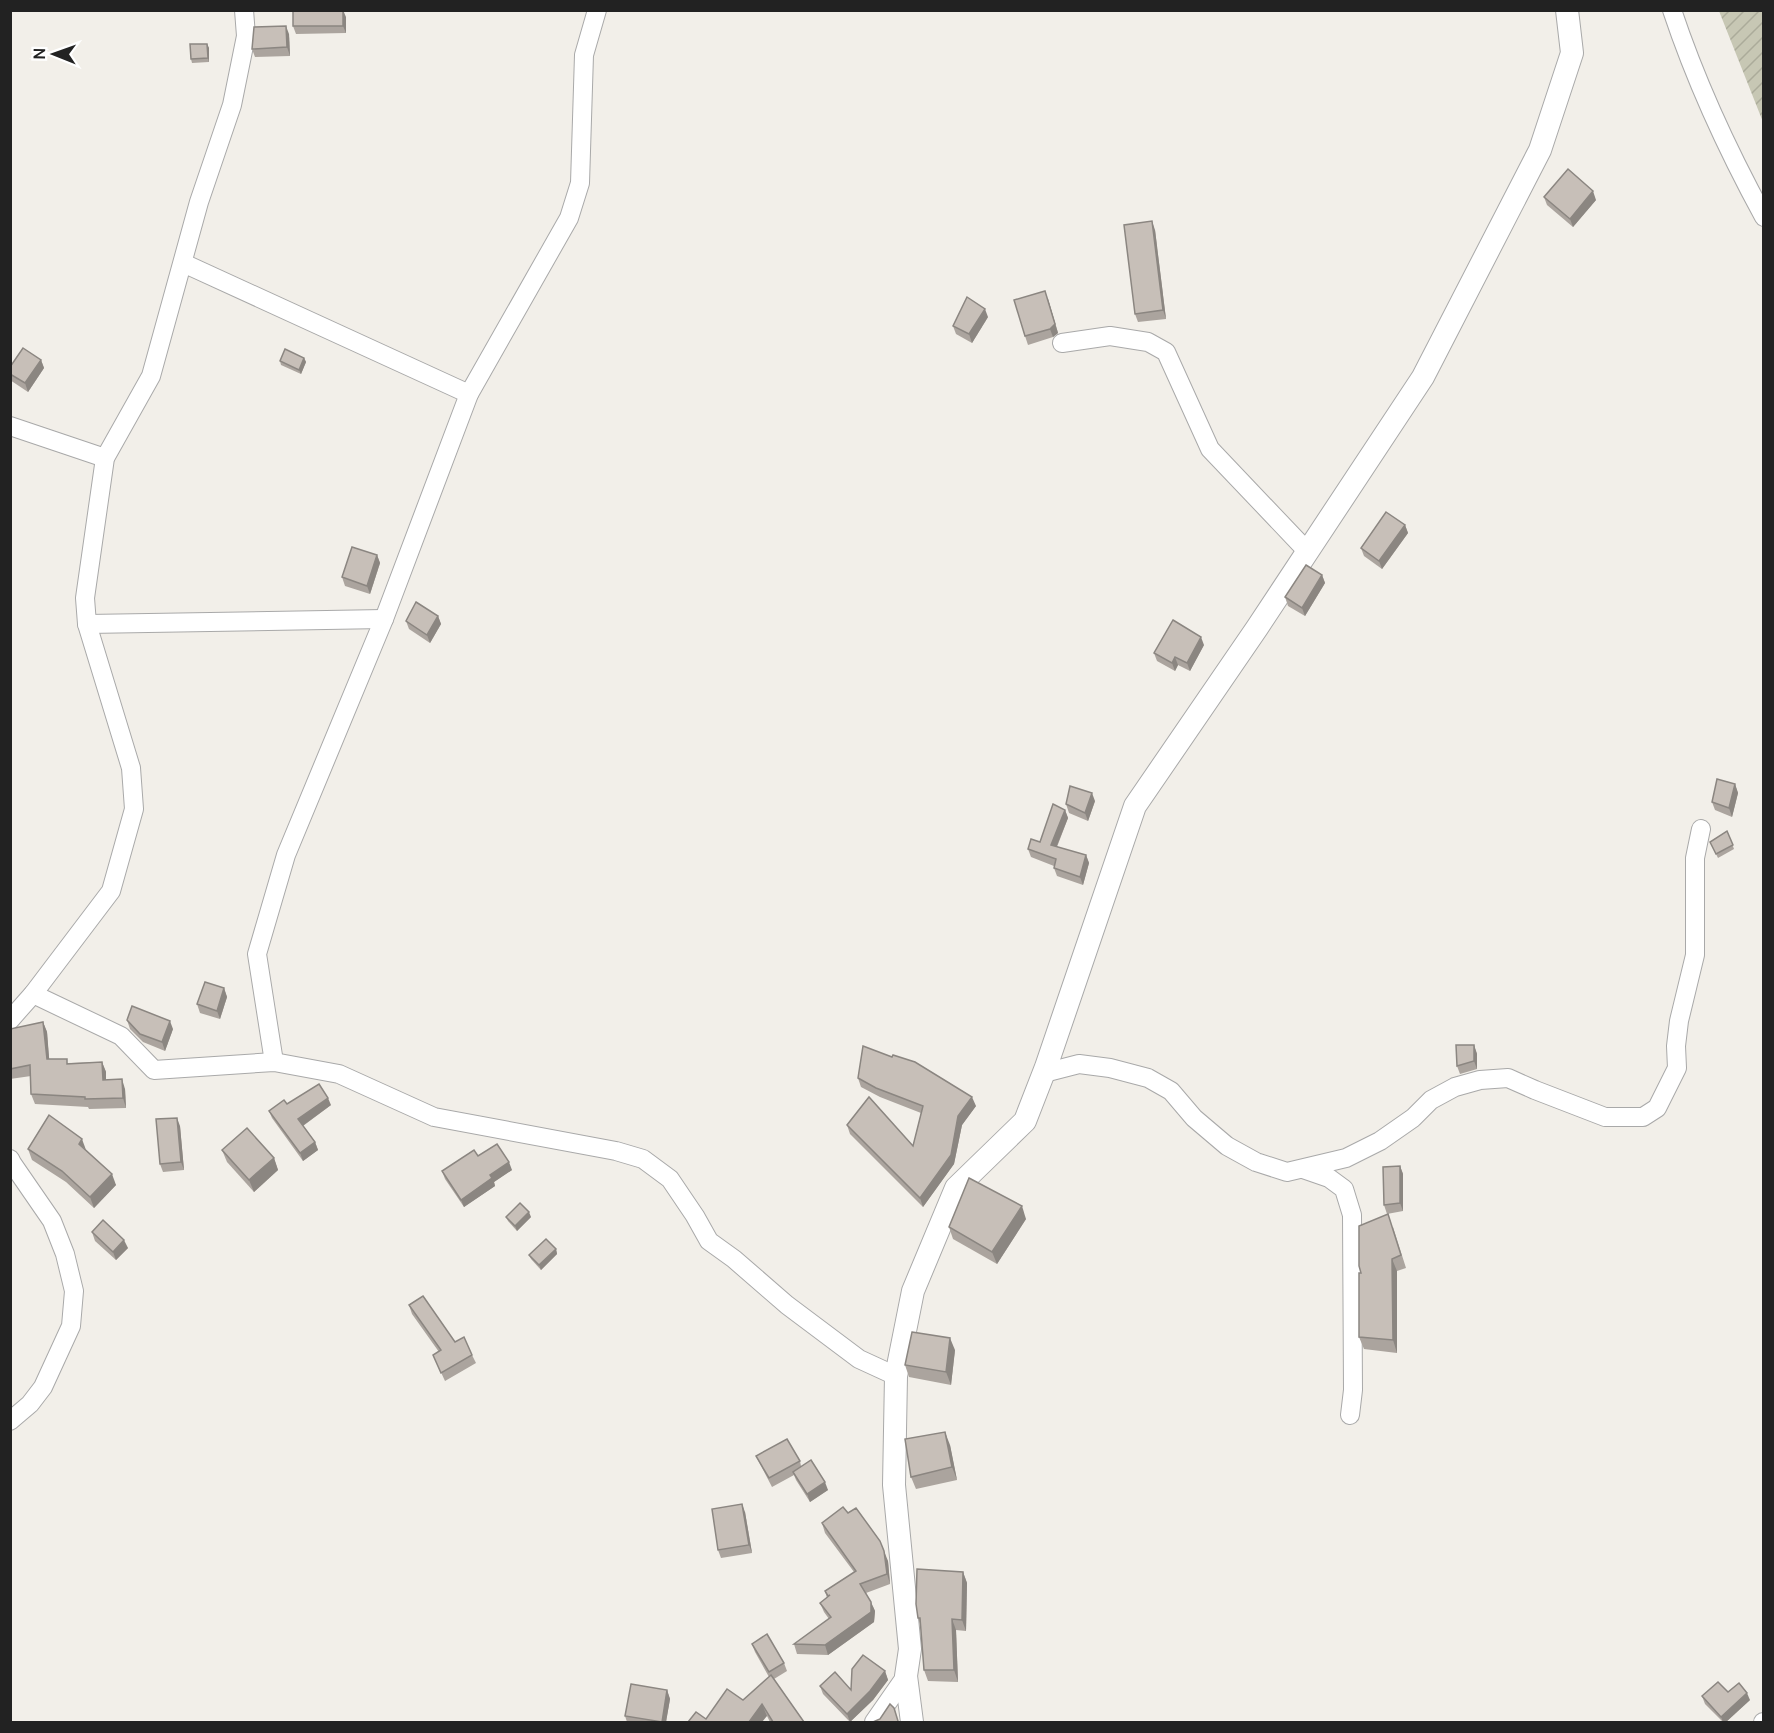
<svg xmlns="http://www.w3.org/2000/svg" width="1774" height="1733" font-family="Manrope,sans-serif">
	<style>
		.construction { fill: url(#construction-furrows) }
		.lines { fill: none; stroke-linecap: round; stroke-linejoin: round }
		.minor-casing { stroke: #a9a9a9; stroke-width: 20 }
		.tertiary-casing { stroke: #a9a9a9; stroke-width: 24 }
		.minor { stroke: #fff; stroke-width: 18 }
		.tertiary { stroke: #fff; stroke-width: 22 }
		.wall { fill: #aba49e }
		.shaded-wall { fill: #8b8681 }
		.building { fill: #c7bfb8; stroke: #8b8681; stroke-width: 1.5 }
	</style>
	<defs>
		<pattern id="construction-furrows" width="10" height="10" patternUnits="userSpaceOnUse" patternTransform="scale(1.5)"><rect width="10" height="10" fill="#c7c7b4"/><path d="M-1 1l2-2M0 10L10 0M9 11l2-2" fill="none" stroke="#abab9a"/></pattern>
	</defs>
	<rect width="100%" height="100%" fill="#f2efe9"/>
	<!-- construction -->
	<polygon class="construction" points="1719,11 1763,11 1763,122"/>
	<g class="lines">
		<defs>
			<g id="minor">
				<path d="M1672,10C1696,82 1728,151 1764,217"/>
				<polyline points="183,263 469,394"/>
				<polyline points="1062,343 1110,336 1148,342 1166,352 1210,449 1307,551"/>
				<polyline points="10,426 105,458"/>
				<polyline points="87,624 384,619"/>
				<polyline points="33,994 121,1036 154,1070 274,1062 339,1074 434,1117 616,1151 643,1159 670,1179 695,1216 709,1241 734,1259 787,1305 859,1359 896,1376"/>
				<polyline points="10,1020 33,994 111,891 134,809 131,768 87,624 85,598 105,458 151,376 199,202 232,105 246,36 244,10"/>
				<polyline points="274,1062 257,954 286,855 384,619 469,394 569,218 580,183 584,55 597,10"/>
				<polyline points="1044,1073 1079,1064 1110,1068 1148,1078 1171,1091 1194,1118 1227,1146 1256,1162 1287,1172 1346,1158 1380,1141 1413,1118 1431,1100 1455,1087 1480,1080 1508,1078 1535,1090 1605,1117 1643,1117 1657,1108 1677,1068 1676,1046 1679,1021 1695,955 1695,858 1701,829"/>
				<polyline points="10,1159 12,1163 52,1221 65,1254 74,1291 71,1326 43,1387 30,1404 10,1421"/>
				<polyline points="1303,1169 1329,1178 1344,1189 1352,1215 1353,1390 1350,1415"/>
				<polyline points="874,1722 906,1676"/>
				<polyline points="1763,1722 1764,1722"/>
			</g>
			<polyline id="tertiary" points="912,1722 906,1676 910,1649 894,1485 896,1376 913,1291 956,1188 1025,1121 1046,1067 1135,806 1257,628 1423,377 1540,150 1572,53 1567,10"/>
		</defs>
		<!-- minor casing -->
		<use href="#minor" class="minor-casing"/>
		<!-- tertiary casing -->
		<use href="#tertiary" class="tertiary-casing"/>
		<!-- minor -->
		<use href="#minor" class="minor"/>
		<!-- tertiary -->
		<use href="#tertiary" class="tertiary"/>
	</g>
	<!-- wall -->
	<g class="wall">
		<polygon points="346,17 346,33 296,34 293,26"/>
		<polygon points="289,34 290,56 255,57 252,49"/>
		<polygon points="207,44 209,48 209,62 192,63 191,59"/>
		<polygon points="1544,197 1596,200 1573,227 1547,205"/>
		<polygon points="1155,230 1166,319 1138,322 1135,314"/>
		<polygon points="1048,299 1058,333 1053,337 1028,345 1025,336"/>
		<polygon points="988,317 972,343 956,334 953,326"/>
		<polygon points="304,358 306,362 301,374 281,365 280,361"/>
		<polygon points="41,360 44,368 28,392 10,380 10,367"/>
		<polygon points="1405,525 1408,533 1382,569 1364,556 1361,548"/>
		<polygon points="377,555 380,563 370,594 345,586 342,577"/>
		<polygon points="1322,575 1325,583 1305,616 1288,606 1285,597"/>
		<polygon points="438,616 441,624 430,643 409,629 406,621"/>
		<polygon points="1204,645 1190,671 1178,665 1175,671 1157,661 1154,653"/>
		<polygon points="1735,784 1738,793 1732,817 1715,810 1712,802"/>
		<polygon points="1095,801 1088,821 1069,813 1066,804"/>
		<polygon points="1065,810 1068,818 1057,847 1086,855 1089,863 1083,885 1057,876 1054,868 1054,866 1031,857 1028,849 1040,842"/>
		<polygon points="1727,831 1734,849 1718,858 1710,842"/>
		<polygon points="224,988 227,997 220,1019 200,1013 197,1004"/>
		<polygon points="127,1020 173,1029 165,1051 143,1042 130,1029"/>
		<polygon points="43,1022 47,1032 49,1059 68,1063 102,1062 106,1072 106,1080 125,1089 126,1108 89,1109 88,1107 35,1104 31,1094 31,1076 10,1079 10,1029"/>
		<polygon points="1474,1045 1477,1054 1477,1069 1460,1074 1457,1066"/>
		<polygon points="858,1078 976,1106 962,1125 954,1164 923,1207 850,1134 847,1125 913,1146 921,1113 880,1097 861,1087"/>
		<polygon points="287,1104 331,1105 303,1126 315,1142 318,1150 303,1161 272,1118 269,1111"/>
		<polygon points="180,1126 184,1170 163,1172 160,1164"/>
		<polygon points="28,1149 86,1150 116,1185 94,1208 66,1182 32,1160"/>
		<polygon points="222,1150 274,1158 278,1170 254,1192 227,1162"/>
		<polygon points="478,1156 512,1170 494,1182 495,1186 464,1207 445,1179 442,1171"/>
		<polygon points="1400,1166 1403,1174 1403,1211 1387,1214 1384,1205"/>
		<polygon points="506,1217 531,1217 517,1231 508,1221"/>
		<polygon points="1026,1219 997,1264 953,1239 949,1227"/>
		<polygon points="1393,1227 1406,1268 1397,1271 1397,1353 1364,1349 1359,1337 1361,1273"/>
		<polygon points="92,1232 128,1248 116,1260 95,1241"/>
		<polygon points="556,1249 557,1254 541,1270 531,1259 529,1255"/>
		<polygon points="409,1305 455,1342 472,1355 476,1363 445,1381 433,1355 439,1352 412,1314"/>
		<polygon points="955,1350 951,1385 909,1377 905,1365"/>
		<polygon points="950,1445 957,1480 916,1489 911,1477"/>
		<polygon points="756,1456 800,1461 801,1466 828,1490 810,1502 796,1480 794,1475 772,1487 760,1464"/>
		<polygon points="745,1512 752,1553 721,1558 718,1550"/>
		<polygon points="822,1523 888,1561 890,1584 866,1593 875,1611 874,1622 828,1655 797,1654 794,1644 829,1619 824,1612 820,1603 827,1598 825,1591 854,1572 825,1533"/>
		<polygon points="963,1572 967,1583 966,1631 956,1630 958,1682 928,1681 924,1670 921,1627 918,1618"/>
		<polygon points="752,1644 784,1663 787,1671 774,1679 804,1722 770,1722 767,1716 706,1719 743,1700 769,1677 755,1652"/>
		<polygon points="885,1671 888,1680 873,1700 850,1722 823,1694 820,1686 851,1690"/>
		<polygon points="667,1690 670,1699 666,1722 627,1722 625,1716"/>
		<polygon points="1728,1692 1750,1700 1726,1722 1723,1722 1705,1704 1702,1696"/>
	</g>
	<!-- shaded-wall -->
	<g class="shaded-wall">
		<polygon points="343,10 346,17 346,33 343,26"/>
		<polygon points="286,26 289,34 290,56 287,47"/>
		<polygon points="207,44 209,48 209,62 208,58"/>
		<polygon points="1593,191 1596,200 1573,227 1570,219"/>
		<polygon points="1152,221 1155,230 1166,319 1163,310"/>
		<polygon points="1048,299 1058,333 1053,337 1050,329"/>
		<polygon points="985,309 988,317 972,343 969,334"/>
		<polygon points="304,358 306,362 301,374 299,370"/>
		<polygon points="41,360 44,368 28,392 25,383"/>
		<polygon points="1405,525 1408,533 1382,569 1379,561"/>
		<polygon points="377,555 380,563 370,594 367,586"/>
		<polygon points="1322,575 1325,583 1305,616 1302,608"/>
		<polygon points="438,616 441,624 430,643 427,635"/>
		<polygon points="1201,637 1204,645 1190,671 1187,663"/>
		<polygon points="1175,657 1178,665 1175,671 1172,663"/>
		<polygon points="1735,784 1738,793 1732,817 1729,808"/>
		<polygon points="1092,793 1095,801 1088,821 1085,813"/>
		<polygon points="1065,810 1068,818 1054,853 1051,845"/>
		<polygon points="1086,855 1089,863 1083,885 1080,877"/>
		<polygon points="224,988 227,997 220,1019 217,1011"/>
		<polygon points="170,1021 173,1029 165,1051 162,1042"/>
		<polygon points="43,1022 47,1032 50,1069 47,1059"/>
		<polygon points="1474,1045 1477,1054 1477,1069 1474,1061"/>
		<polygon points="102,1062 106,1072 106,1090 103,1080"/>
		<polygon points="122,1079 125,1089 126,1108 123,1098"/>
		<polygon points="972,1097 976,1106 962,1125 954,1164 923,1207 920,1198 958,1116"/>
		<polygon points="328,1098 331,1105 301,1127 298,1119"/>
		<polygon points="177,1118 180,1126 184,1170 181,1162"/>
		<polygon points="82,1139 86,1150 79,1144"/>
		<polygon points="315,1142 318,1150 303,1161 300,1153"/>
		<polygon points="274,1158 278,1170 254,1192 249,1180"/>
		<polygon points="509,1162 512,1170 494,1182 495,1186 464,1207 461,1200 490,1175"/>
		<polygon points="1400,1166 1403,1174 1403,1211 1400,1203"/>
		<polygon points="112,1174 116,1185 94,1208 90,1197"/>
		<polygon points="1022,1206 1026,1219 997,1264 992,1252"/>
		<polygon points="529,1212 531,1217 517,1231 515,1226"/>
		<polygon points="124,1240 128,1248 116,1260 113,1252"/>
		<polygon points="556,1249 557,1254 541,1270 539,1265"/>
		<polygon points="1392,1259 1397,1271 1397,1353 1393,1340"/>
		<polygon points="950,1338 955,1350 951,1385 946,1372"/>
		<polygon points="945,1432 950,1445 957,1480 952,1467"/>
		<polygon points="825,1482 828,1490 810,1502 807,1494"/>
		<polygon points="742,1504 745,1512 752,1553 749,1545"/>
		<polygon points="884,1551 888,1561 890,1584 887,1574"/>
		<polygon points="963,1572 967,1583 966,1631 962,1620"/>
		<polygon points="871,1602 875,1611 874,1622 828,1655 825,1645"/>
		<polygon points="952,1619 956,1630 958,1682 954,1670"/>
		<polygon points="885,1671 888,1680 873,1700 850,1722 847,1714"/>
		<polygon points="667,1690 670,1699 666,1722 662,1722"/>
		<polygon points="1747,1693 1750,1700 1726,1722 1723,1722 1721,1717"/>
		<polygon points="762,1704 767,1716 762,1722 749,1722"/>
	</g>
	<!-- building -->
	<g class="building">
		<rect x="293" y="10" width="50" height="16"/>
		<polygon points="286,26 287,47 252,49 254,27"/>
		<polygon points="190,44 207,44 208,58 191,59"/>
		<polygon points="1568,169 1593,191 1570,219 1544,197"/>
		<polygon points="1152,221 1163,310 1135,314 1124,225"/>
		<polygon points="1045,291 1055,324 1050,329 1025,336 1014,300"/>
		<polygon points="967,297 985,309 969,334 953,326"/>
		<polygon points="23,348 41,360 25,383 10,374 10,367"/>
		<polygon points="285,349 304,358 299,370 280,361"/>
		<polygon points="1386,512 1405,525 1379,561 1361,548"/>
		<polygon points="352,547 377,555 367,586 342,577"/>
		<polygon points="1306,565 1322,575 1302,608 1285,597"/>
		<polygon points="416,602 438,616 427,635 406,621"/>
		<polygon points="1173,620 1201,637 1187,663 1175,657 1172,663 1154,653"/>
		<polygon points="1717,779 1735,784 1729,808 1712,802"/>
		<polygon points="1070,786 1092,793 1085,813 1066,804"/>
		<polygon points="1053,804 1065,810 1051,845 1086,855 1080,877 1054,868 1056,859 1028,849 1031,839 1040,842"/>
		<polygon points="1727,831 1733,845 1716,854 1710,842"/>
		<polygon points="205,982 224,988 217,1011 197,1004"/>
		<polygon points="132,1006 170,1021 162,1042 140,1034 127,1020"/>
		<polygon points="43,1022 47,1059 67,1059 67,1064 102,1062 103,1080 122,1079 123,1098 85,1099 85,1097 31,1094 30,1065 10,1069 10,1029"/>
		<polygon points="1456,1045 1474,1045 1474,1061 1457,1066"/>
		<polygon points="863,1046 892,1057 893,1055 915,1062 972,1097 958,1116 951,1155 920,1198 847,1125 869,1097 913,1146 923,1106 876,1088 858,1078"/>
		<polygon points="319,1084 328,1098 298,1119 315,1142 300,1153 269,1111 284,1100 287,1104"/>
		<polygon points="49,1115 82,1139 79,1144 112,1174 90,1197 62,1171 28,1149"/>
		<polygon points="177,1118 181,1162 160,1164 156,1119"/>
		<polygon points="247,1128 274,1158 249,1180 222,1150"/>
		<polygon points="497,1144 509,1162 490,1175 492,1178 461,1200 442,1171 474,1150 478,1156"/>
		<polygon points="1400,1166 1400,1203 1384,1205 1383,1167"/>
		<polygon points="969,1178 1022,1206 992,1252 949,1227"/>
		<polygon points="520,1203 529,1212 515,1226 506,1217"/>
		<polygon points="1388,1214 1401,1255 1392,1259 1393,1340 1359,1337 1359,1273 1361,1273 1359,1266 1359,1226"/>
		<polygon points="103,1220 124,1240 113,1252 92,1232"/>
		<polygon points="546,1239 556,1249 539,1265 529,1255"/>
		<polygon points="423,1296 455,1342 464,1337 472,1355 441,1373 433,1355 441,1350 409,1305"/>
		<polygon points="912,1332 950,1338 946,1372 905,1365"/>
		<polygon points="945,1432 952,1467 911,1477 905,1439"/>
		<polygon points="787,1439 800,1461 769,1478 756,1456"/>
		<polygon points="811,1460 825,1482 807,1494 793,1472"/>
		<polygon points="742,1504 749,1545 718,1550 712,1509"/>
		<polygon points="843,1507 848,1513 856,1508 880,1541 884,1551 887,1574 860,1584 871,1602 871,1612 825,1645 794,1644 831,1617 820,1603 830,1595 828,1596 825,1591 856,1571 822,1523"/>
		<polygon points="917,1569 963,1572 962,1620 952,1619 954,1670 924,1670 920,1618 918,1618 916,1604"/>
		<polygon points="767,1634 784,1663 769,1672 752,1644"/>
		<polygon points="863,1655 885,1671 870,1691 847,1714 820,1686 835,1672 851,1690 852,1669"/>
		<polygon points="771,1675 804,1722 773,1722 762,1704 749,1722 688,1722 696,1712 706,1719 727,1689 743,1700"/>
		<polygon points="1718,1682 1728,1692 1739,1683 1747,1693 1721,1717 1702,1696"/>
		<polygon points="631,1684 667,1690 662,1722 625,1716"/>
		<polygon points="890,1704 894,1708 898,1721 897,1722 873,1722 880,1719"/>
	</g>
	<!-- border -->
	<rect width="1774" height="1733" fill="none" stroke="#222222" stroke-width="24"/>
	<!-- north arrow -->
	<g transform="translate(54 54) rotate(271)" stroke="#ffffff" stroke-width="4.5" paint-order="stroke">
	<path d="M0-4.5L10 22L0 15L-10 22Z" fill="#222222"/>
	<text y="-9" font-size="16" font-weight="bold" text-anchor="middle" fill="#222222">N</text>
	</g>
</svg>
